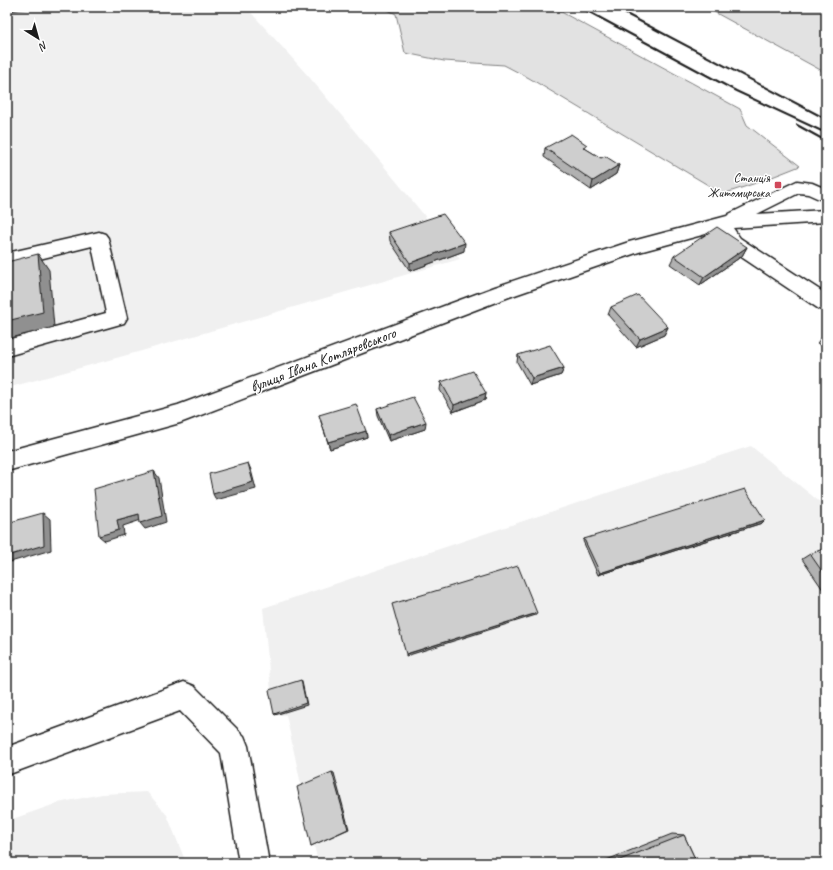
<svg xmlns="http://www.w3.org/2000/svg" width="833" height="870" font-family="Caveat,sans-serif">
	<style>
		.built { fill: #f0f0f0 }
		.green { fill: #e2e2e2; stroke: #7f7f7f }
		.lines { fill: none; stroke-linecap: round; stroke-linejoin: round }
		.minor-casing { stroke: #1c1c1c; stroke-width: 3 }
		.minor { fill: #fff; fill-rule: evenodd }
		.rail { stroke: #1c1c1c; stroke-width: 2 }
		.wall { fill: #b1b1b1; stroke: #1c1c1c }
		.shaded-wall { fill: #909090; stroke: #1c1c1c }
		.building { fill: #cecece; stroke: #1c1c1c }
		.poi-dot { fill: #d1495b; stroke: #fff; stroke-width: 1.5 }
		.labels { text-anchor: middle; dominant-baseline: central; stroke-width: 3; stroke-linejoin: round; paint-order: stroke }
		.far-poi-label { font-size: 13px; fill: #1c1c1c; stroke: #fff; text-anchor: end }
		.street-label { font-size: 16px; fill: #1c1c1c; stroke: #fff }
	</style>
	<rect width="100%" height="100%" fill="#fff"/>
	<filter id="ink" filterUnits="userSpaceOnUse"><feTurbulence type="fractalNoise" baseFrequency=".025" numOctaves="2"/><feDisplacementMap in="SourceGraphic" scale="8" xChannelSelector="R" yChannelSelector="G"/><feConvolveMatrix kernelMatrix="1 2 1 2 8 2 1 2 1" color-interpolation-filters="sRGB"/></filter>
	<g filter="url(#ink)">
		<!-- built -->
		<g class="built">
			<polygon points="7,7 246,7 310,78 383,165 460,259 138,352 7,388"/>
			<polygon points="751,446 826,507 826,863 318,863 286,715 275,715 271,691 263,608 676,470"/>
			<polygon points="147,792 167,815 186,863 7,863 7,821 58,803 102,794"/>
		</g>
		<!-- green -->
		<g class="green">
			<polygon points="382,7 552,7 740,109 747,125 800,166 762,181 723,194 529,78 504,65 444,61 405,53 396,14"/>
			<polygon points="705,7 826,7 826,73"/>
		</g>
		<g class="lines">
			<defs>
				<g id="minor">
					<polygon points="797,181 812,183 826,189 826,202 808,194 799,193 757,214 826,210 826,222 733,228 740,238 749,244 826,294 826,311 819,309 737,254 728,246 717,231 639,252 509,297 180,423 7,471 7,451 178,405 495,287 629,242 727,216 729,214"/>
					<polygon points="99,232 105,234 108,238 127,318 124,323 7,356 7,340 106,313 92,246 7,267 7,253"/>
					<polygon points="184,682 194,686 244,736 248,746 269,863 239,863 221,753 180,711 7,775 7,747"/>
				</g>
			</defs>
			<!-- minor casing -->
			<use href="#minor" class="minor-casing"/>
			<!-- minor -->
			<use href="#minor" class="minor"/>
			<!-- rail -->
			<g class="rail">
				<polyline points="580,7 736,91 826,133"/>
				<polyline points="613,7 826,119"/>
				<polyline points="797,125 826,141"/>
			</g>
		</g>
		<!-- wall -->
		<g class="wall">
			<polygon points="545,148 586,149 601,158 619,165 616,174 591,190 544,157"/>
			<polygon points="389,232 464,251 410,271 390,241"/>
			<polygon points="747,247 742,256 700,285 670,264 674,256"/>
			<polygon points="611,307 668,327 664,335 636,347 608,315"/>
			<polygon points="826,332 826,349 817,343"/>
			<polygon points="518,355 564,368 561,375 530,385 517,362"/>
			<polygon points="441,382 486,393 485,400 453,412 440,390"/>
			<polygon points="377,409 425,429 389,441 378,416"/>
			<polygon points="319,415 366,431 367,437 330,449 321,422"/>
			<polygon points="762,523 598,575 583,541 584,539"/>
			<polygon points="826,548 826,594 802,559 810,554"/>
			<polygon points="672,834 684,835 697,863 599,863"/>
		</g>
		<!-- shaded-wall -->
		<g class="shaded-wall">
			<polygon points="7,7 32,7 32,8 7,11"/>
			<polygon points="619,165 616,174 591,190 593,181"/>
			<polygon points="465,243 464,251 410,271 410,263"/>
			<polygon points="747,247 742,256 700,285 704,277"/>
			<polygon points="38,254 49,270 54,327 7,339 7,321"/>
			<polygon points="668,327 664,335 636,347 640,339"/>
			<polygon points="564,368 561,375 530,385 532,378"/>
			<polygon points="486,393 485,400 453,412 454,405"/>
			<polygon points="426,422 425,429 389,441 388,435"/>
			<polygon points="366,431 367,437 330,449 328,442"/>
			<polygon points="248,463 251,470 256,489 216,500 213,494"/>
			<polygon points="154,471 159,478 166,522 145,529 140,523"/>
			<polygon points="43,513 50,519 51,550 7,563 7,556"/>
			<polygon points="139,514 144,519 123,526 124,535 105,541 99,536 117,520"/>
			<polygon points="765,520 762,523 598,575 600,573"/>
			<polygon points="537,613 536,615 406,656 406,654"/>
			<polygon points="301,680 302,682 307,705 275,715 274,714"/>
			<polygon points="332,772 334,773 349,829 313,845 311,846"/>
		</g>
		<!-- building -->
		<g class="building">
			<polygon points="571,134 587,145 583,147 601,158 605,156 619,165 593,181 545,148"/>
			<polygon points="443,214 465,243 410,263 389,232"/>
			<polygon points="717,227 747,247 704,277 674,256"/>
			<polygon points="38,254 43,312 7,321 7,262"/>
			<polygon points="638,295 668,327 640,339 611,307"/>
			<polygon points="550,345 564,368 532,378 518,355"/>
			<polygon points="473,371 486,393 454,405 441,382"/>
			<polygon points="413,397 426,422 388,435 377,409"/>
			<polygon points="356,404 366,431 328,442 319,415"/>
			<polygon points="248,463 253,482 213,494 209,474"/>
			<polygon points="154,471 162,516 140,523 139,514 117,520 119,530 99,536 94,489"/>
			<polygon points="745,489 765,520 600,573 584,539"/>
			<polygon points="43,513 44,545 7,556 7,523"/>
			<polygon points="826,548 826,577 810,554"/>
			<polygon points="518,566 537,613 406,654 392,604"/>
			<polygon points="301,680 306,703 274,714 269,690"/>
			<polygon points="332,772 348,829 311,846 297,787"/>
			<polygon points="684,835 697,863 612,863"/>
		</g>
	</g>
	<!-- markers -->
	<rect class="poi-dot" x="774" y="181" width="8" height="8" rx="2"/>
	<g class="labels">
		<!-- far-poi labels -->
		<g class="far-poi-label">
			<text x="770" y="178">Станція<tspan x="770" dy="15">Житомирська</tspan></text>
		</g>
		<!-- street labels -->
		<g class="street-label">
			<text transform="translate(323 360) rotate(-21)">вулиця Івана Котляревського</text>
		</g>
	</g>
	<!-- margin -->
	<rect width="833" height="870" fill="none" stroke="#fff" stroke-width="24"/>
	<rect x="12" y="12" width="809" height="846" fill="none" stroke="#1c1c1c" stroke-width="1.5" filter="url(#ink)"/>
	<!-- north arrow -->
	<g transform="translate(38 38) rotate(143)" stroke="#ffffff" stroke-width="3" paint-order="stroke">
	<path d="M0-3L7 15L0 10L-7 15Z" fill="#1c1c1c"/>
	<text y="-6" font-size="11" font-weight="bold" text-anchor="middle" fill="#1c1c1c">N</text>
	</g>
</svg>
